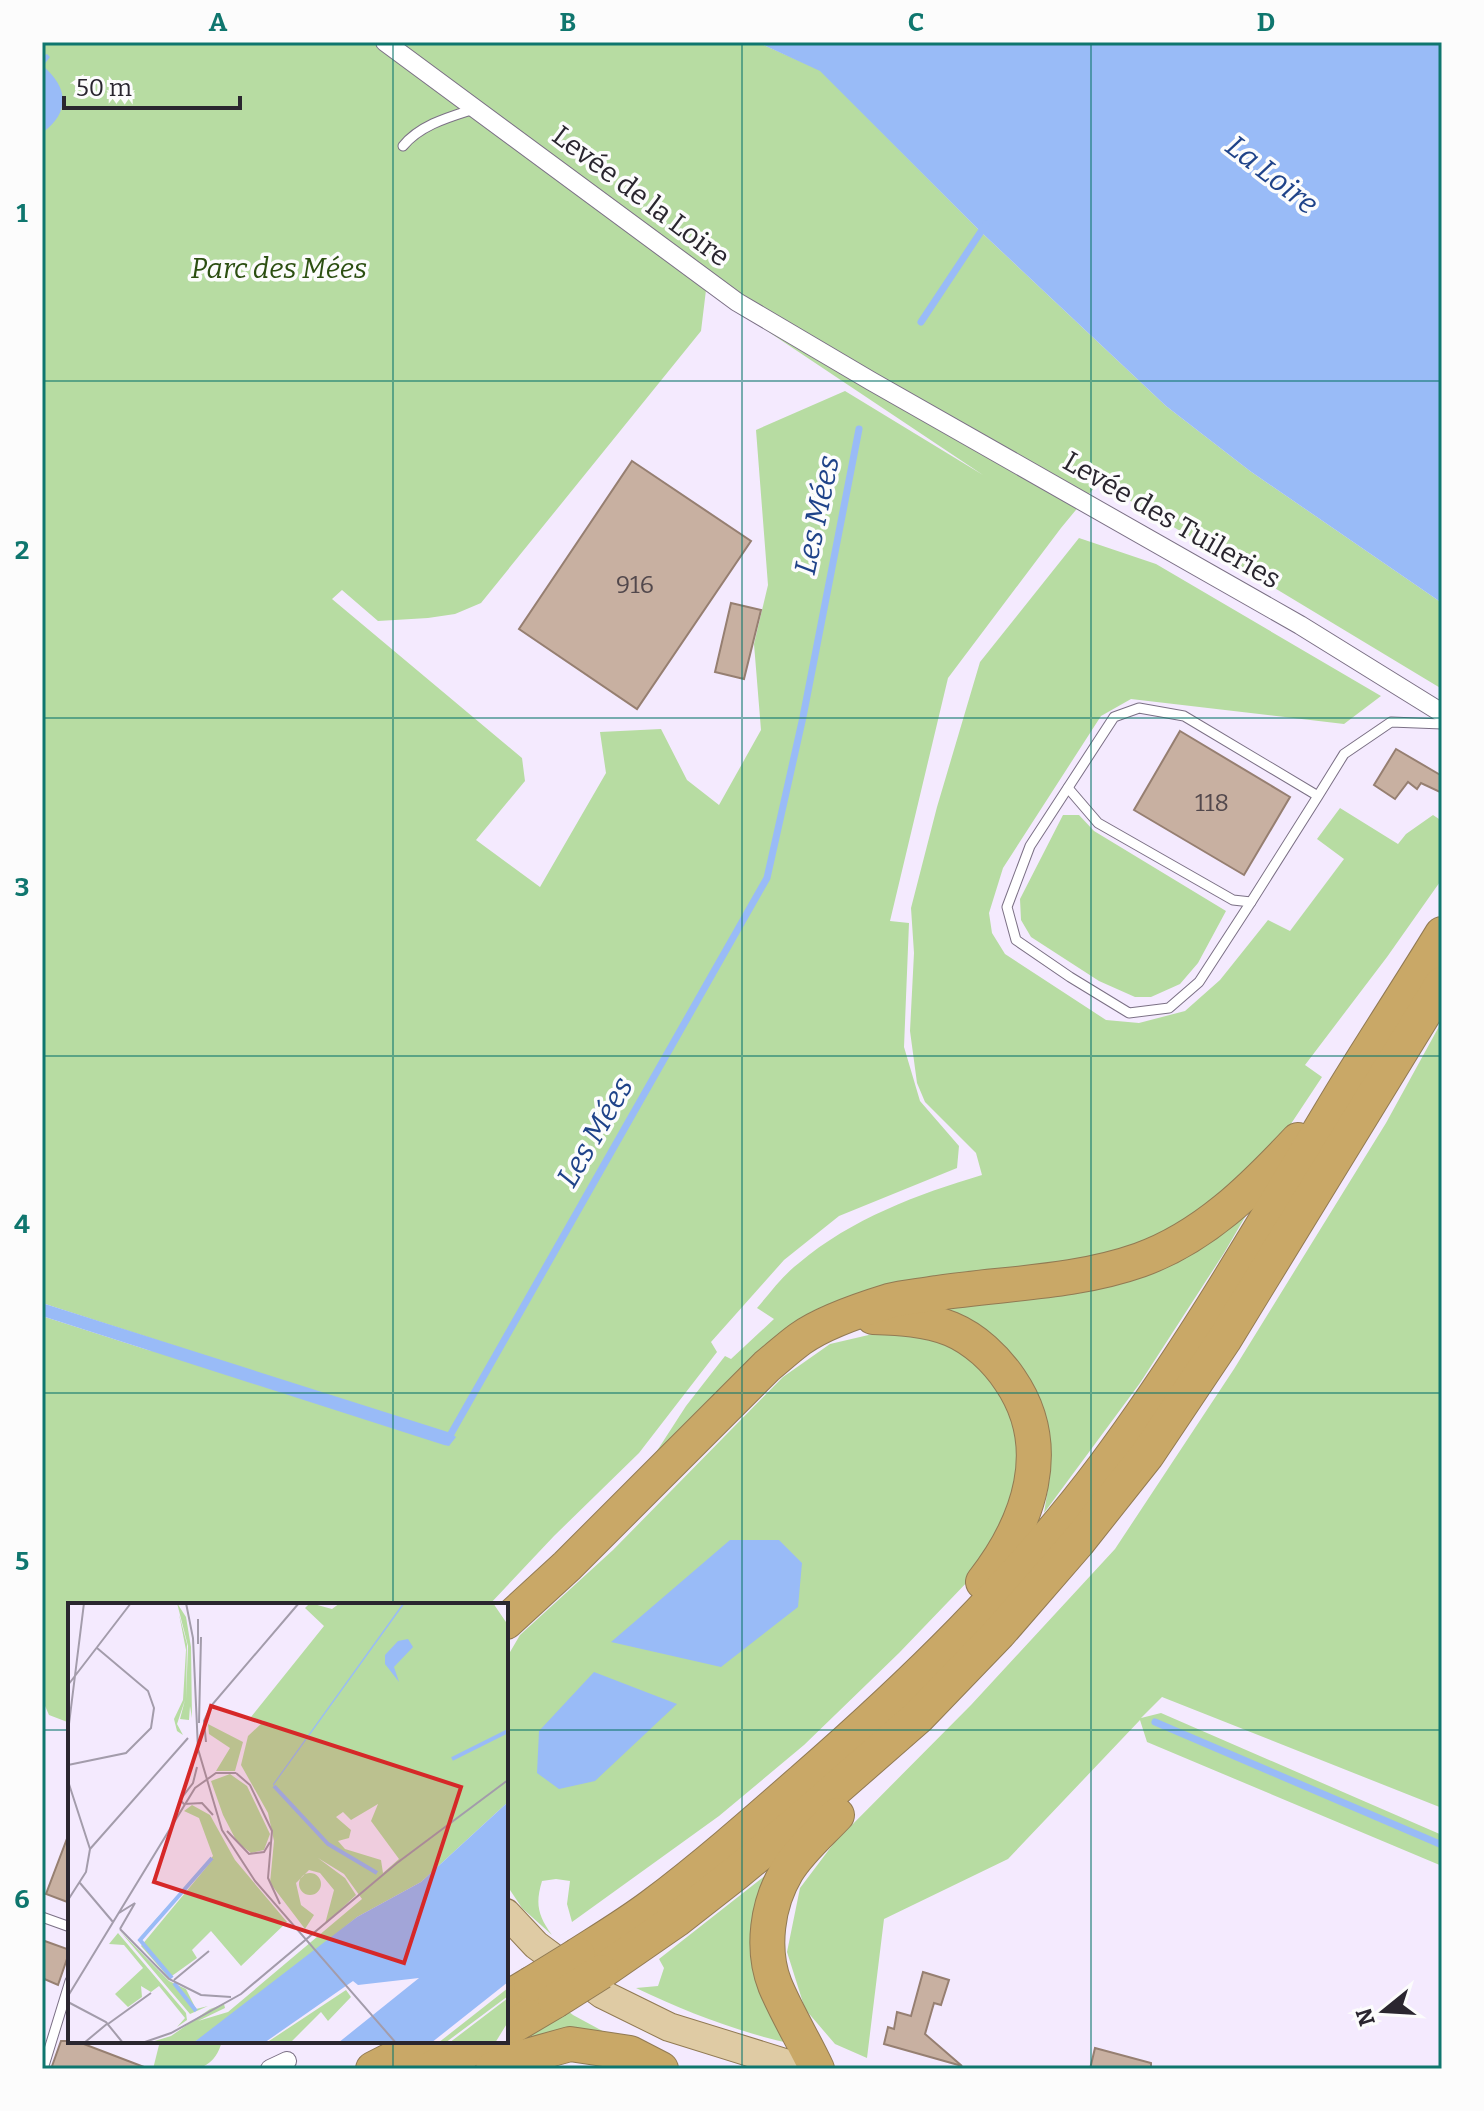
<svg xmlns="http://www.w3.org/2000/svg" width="1484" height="2111" font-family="Bitter,serif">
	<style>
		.green { fill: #b7dca2; fill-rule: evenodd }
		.water { fill: #99bbf7 }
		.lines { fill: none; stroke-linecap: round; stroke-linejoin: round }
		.stream { stroke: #99bbf7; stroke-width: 7 }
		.building { fill: #c8b0a1; stroke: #967f71; stroke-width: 2 }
		.lane-casing { stroke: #7b7085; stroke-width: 11 }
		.street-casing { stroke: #7b7085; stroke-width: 20 }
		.primary-casing { stroke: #917a53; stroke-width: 30 }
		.highway-casing { stroke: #917a53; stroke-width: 36 }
		.lane { stroke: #fff; stroke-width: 9 }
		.street { stroke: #fff; stroke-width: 18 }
		.primary { stroke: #dfcba4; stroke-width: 28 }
		.highway { stroke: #c9a867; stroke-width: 34 }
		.highway-bridge-casing { stroke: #917a53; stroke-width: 36; stroke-linecap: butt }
		.highway-bridge { stroke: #c9a867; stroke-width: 34 }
		.grid { fill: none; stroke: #0f766e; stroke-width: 2; stroke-opacity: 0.55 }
		.labels { text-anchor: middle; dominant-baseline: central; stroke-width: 7; stroke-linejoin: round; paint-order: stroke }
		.number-label { font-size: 24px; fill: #52484c }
		.street-label { font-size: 28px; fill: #2a262f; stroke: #fcfcfc }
		.park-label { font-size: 28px; font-style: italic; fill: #2c4f11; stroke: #fcfcfc }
		.water-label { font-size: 30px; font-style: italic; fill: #1f4389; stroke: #fcfcfc }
		.inset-river { fill: none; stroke: #99bbf7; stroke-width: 4 }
		.inset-road { fill: none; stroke: #a39cab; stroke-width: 2 }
		.view { fill: #d62828; fill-opacity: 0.15; stroke: #d62828; stroke-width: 4 }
		.inset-edge { fill: none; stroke: #2a262f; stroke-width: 4 }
		.neatline { fill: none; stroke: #0f766e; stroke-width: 3 }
		.grid-label { font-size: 26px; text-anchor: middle; font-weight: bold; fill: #0f766e }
	</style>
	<rect width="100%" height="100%" fill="#f4eafe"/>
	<!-- green -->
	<g class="green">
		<path d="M42,42H757L820,70L981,232L1166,406L1250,471L1442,603V689L1099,482L1061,528L948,678L890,921L909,923L904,1047L920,1101L959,1146L957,1168L839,1216L784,1260L711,1342L717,1352L639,1453L554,1536L489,1605H70V1723L49,1715L42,1699V1316L148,1350L237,1366L42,1303ZM706,290L983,475L845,391L756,430L768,585L754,644L761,730L719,805L687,780L661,729L600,732L606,773L540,887L476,840L525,781L522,758L332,599L342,590L378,621L428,618L455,614L481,603L701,331Z"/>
		<path d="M1079,538L1156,564L1381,696L1344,724L1131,699L1101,716L1003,868L989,913L992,933L1005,954L1106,1020L1139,1023L1185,1011L1220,980L1268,920L1290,931L1344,859L1317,839L1340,808L1398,844L1406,834L1433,815L1442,821V879L1387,957L1305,1065L1322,1077L1265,1163L1204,1217L1133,1256L876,1291L653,1457L686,1406L725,1356L731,1359L774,1319L757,1308C770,1293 783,1275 799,1263C851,1219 918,1194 982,1175L976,1153L925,1102L917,1083L910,1031L914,953L911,908L937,807L980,662Z"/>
		<polygon points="1063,815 1079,815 1094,831 1226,911 1198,963 1180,984 1151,997 1135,997 1099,981 1031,937 1021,920 1020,899"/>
		<polygon points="1442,1021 1442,1808 1162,1697 1141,1718 1161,1713 1442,1835 1442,1866 1147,1742 1140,1720 1008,1859 884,1919 867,2058 835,2044 805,2009 787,1952 800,1888 834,1843 971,1705 1115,1549 1234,1369 1386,1123"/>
		<polygon points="1255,1200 1224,1253 1140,1383 1044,1513 1050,1476 1050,1443 1042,1405 1019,1364 932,1309 1043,1296"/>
		<path d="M890,1330L932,1336L964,1350L1012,1403L1025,1485L972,1577L899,1653L804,1745L719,1816L572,1922L567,1904L570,1881L556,1879L542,1881C535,1904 538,1916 552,1935L522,1908L506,1884V1659L520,1635L613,1550L783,1377L830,1344Z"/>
		<path d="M776,1867L793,2044C737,2032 687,2012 636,1988L658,1986L664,1968L659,1959Z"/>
		<polygon points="568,2011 573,2015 634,2048 507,2049"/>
		<path d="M160,2041H222C212,2078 184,2069 153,2069Z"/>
	</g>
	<!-- water -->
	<g class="water">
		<polygon points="757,42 1442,42 1442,603 1250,471 1166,406 981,232 820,71"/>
		<path d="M47,54L50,57L43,66C69,88 70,113 42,133V57Z"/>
		<polygon points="42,1303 451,1433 456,1437 449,1446 444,1445 42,1316"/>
		<polygon points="730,1540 779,1540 802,1563 798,1607 721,1667 611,1642"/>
		<polygon points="594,1672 677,1704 595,1781 559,1789 537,1773 539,1731"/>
	</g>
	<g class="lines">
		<!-- stream -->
		<g class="stream">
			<polyline points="921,322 986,224"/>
			<polyline points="448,1439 767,878 803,717 859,429"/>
			<polyline points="1155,1722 1442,1845"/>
		</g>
	</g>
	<!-- building -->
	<g class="building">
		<polygon points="632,461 751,541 637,709 519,629"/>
		<polygon points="731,603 761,610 744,679 715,672"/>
		<polygon points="1180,731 1290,797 1244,875 1134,810"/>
		<polygon points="1396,749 1442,776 1442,793 1421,783 1417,789 1408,782 1395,799 1374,785"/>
		<polygon points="68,1836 70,1836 70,1903 46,1894"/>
		<polygon points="42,1940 70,1950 58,1985 42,1978"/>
		<polygon points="923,1972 949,1980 941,2005 934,2003 925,2034 962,2066 884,2044 888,2027 894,2029 897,2012 911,2016"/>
		<polygon points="61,2041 76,2041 144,2067 144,2069 51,2069"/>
		<polygon points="1095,2048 1151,2063 1151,2069 1090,2069"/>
	</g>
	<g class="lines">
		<defs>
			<g id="lane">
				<path d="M403,146C420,125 449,117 474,109"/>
				<polyline points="1068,788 1098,823 1233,900 1251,902"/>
				<polyline points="1318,796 1184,716 1139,708 1114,717 1030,846 1007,907 1016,940 1070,977 1129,1013 1169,1008 1199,982 1251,902 1318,796 1344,754 1391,722 1442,724"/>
				<polyline points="42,1917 70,1927"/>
				<polyline points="43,2069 70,1981"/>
			</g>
			<g id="street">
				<polyline points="385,42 737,302 871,381 1300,625 1442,713"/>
				<polyline points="270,2069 287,2061"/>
			</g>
			<polyline id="primary" points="506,1913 536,1945 602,1994 669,2027 804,2069"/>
			<g id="highway">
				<path d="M873,1317C899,1318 926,1319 951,1329C975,1339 996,1359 1010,1380C1056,1447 1029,1523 983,1582"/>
				<path d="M506,1622L567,1566L767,1366C778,1357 789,1347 800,1339C822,1323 863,1309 889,1301C904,1297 921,1296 937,1293C1005,1283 1075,1283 1140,1260C1204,1237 1252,1189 1298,1140"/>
				<path d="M578,1955C603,1939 628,1924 652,1906C704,1867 754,1823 803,1780C912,1685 1017,1583 1104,1467C1192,1349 1265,1221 1341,1095C1374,1041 1409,988 1442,934"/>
				<polyline points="601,1972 676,1920 736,1873 791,1828 918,1717 999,1633 1078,1542 1147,1455 1224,1340 1442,984"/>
				<polyline points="506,1999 531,1984"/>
				<polyline points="506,2030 555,2001"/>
				<polyline points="373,2069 428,2041"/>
				<polyline points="431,2069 486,2041"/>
				<polyline points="493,2069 509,2061 570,2044 630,2053 661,2069"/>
				<path d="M817,2069C804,2041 787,2014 775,1985C761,1949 767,1904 787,1871C800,1850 820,1833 837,1815"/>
			</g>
		</defs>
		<!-- lane casing -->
		<use href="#lane" class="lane-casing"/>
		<!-- street casing -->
		<use href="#street" class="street-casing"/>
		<!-- primary casing -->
		<use href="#primary" class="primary-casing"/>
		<!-- highway casing -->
		<use href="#highway" class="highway-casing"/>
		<!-- lane -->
		<use href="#lane" class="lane"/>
		<!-- street -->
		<use href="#street" class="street"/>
		<!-- primary -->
		<use href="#primary" class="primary"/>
		<!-- highway -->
		<use href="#highway" class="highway"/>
		<defs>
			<g id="highway-bridge">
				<polyline points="531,1984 578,1955"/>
				<polyline points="555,2001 601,1972"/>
			</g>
		</defs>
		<!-- highway-bridge casing -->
		<use href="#highway-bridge" class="highway-bridge-casing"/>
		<!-- highway-bridge -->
		<use href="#highway-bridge" class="highway-bridge"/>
	</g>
	<!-- grid -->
	<path class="grid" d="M393,42V1605M742,42V2069M1091,42V2069M42,381H1442M42,718H1442M42,1056H1442M42,1393H1442M42,1730H70M506,1730H1442M393,2041V2069"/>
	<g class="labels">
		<!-- number labels -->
		<g class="number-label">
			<text x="635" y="585">916</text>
			<text x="1212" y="803">118</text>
		</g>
		<!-- street labels -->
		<g class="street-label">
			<text transform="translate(641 196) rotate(37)">Levée de la Loire</text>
			<text transform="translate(1172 520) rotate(30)">Levée des Tuileries</text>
		</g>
		<!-- park labels -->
		<g class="park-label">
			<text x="279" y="268">Parc des Mées</text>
		</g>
		<!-- water labels -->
		<g class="water-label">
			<text transform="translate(1272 175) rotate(38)">La Loire</text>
			<text transform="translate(817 515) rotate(-78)">Les Mées</text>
			<text transform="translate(595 1132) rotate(-60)">Les Mées</text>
		</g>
	</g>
	<!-- overview -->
	<g transform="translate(68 1603)">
		<rect width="440" height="440" fill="#f4eafe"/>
		<path d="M109,0L118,14L123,44L124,115L122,103L121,117L112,116L117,97L109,121L115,132L109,128L106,116L115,97L118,47L111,11L119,41L118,96L120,43ZM242,0L264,6L272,0H425L440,22V199L353,279L289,314L168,412L125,440H80L103,433L142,406L156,401L157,405L130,418L160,409L294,296L276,271L250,255L277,275L288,292L257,321L266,287L252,270L241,267L228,280L233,302L246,312L237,326L202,280L206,238L200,210L173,162L180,133L196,118L183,114L256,23L237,5ZM310,201L303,218L331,256L315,270L313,257L277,246L270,238L281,235L283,227L268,214L275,209L283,217ZM140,121L175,139L167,168H148L162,145L141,131ZM162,171L179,183L202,231L196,247L183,250L169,239L155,212L143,178ZM124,202L142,212L167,257L219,319L173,363L143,328L124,347L129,355L101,375L73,343L146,255L71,335L145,253L131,215L116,208ZM231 281a11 11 0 1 1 22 0a11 11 0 1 1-22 0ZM51,327L101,378L118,386L128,406L140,403L122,411ZM50,330L118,410L119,417L109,424L117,415L91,383L83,389L73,383L74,394L60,404L47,391L75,365L56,342L41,341ZM440,385V393L377,440H370ZM278,387L283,394L260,418L253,409L222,440H198ZM440,395V419L427,440H381Z" fill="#b7dca2" fill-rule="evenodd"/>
		<path d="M335,0H337L205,183V181ZM340,36L345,44L326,64L331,79L317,61V52L330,38ZM440,199V379L363,440H270L351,375L290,382L285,378L196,440H125L289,314L353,279Z" fill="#99bbf7"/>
		<path class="inset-river" d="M384,156L440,128M206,183L260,241L309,270M104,375L72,337L144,255M106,380L128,408"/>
		<path class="inset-road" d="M118,0L125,35L130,146L154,227L187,278L328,440M130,41V16M0,82L63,0M131,120L133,34M0,129L16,0M138,139L136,118L143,103L231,0M0,162L58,150L83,125L86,105L80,88L29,45M129,164L125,180L112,197L116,201L134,200L145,212M168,170L182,182L204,228L200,275L212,301M0,178L22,246L18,269L0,297M159,228L181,251L196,249L202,239M22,246L120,135M12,280L45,319M51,310L67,300L52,326M52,326L101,376L133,392L163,394M106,377L141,348M0,393L127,185L148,170H168M0,399L38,419L55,440M40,421L83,390M16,440L40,420M74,440L103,430L173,391L329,260L440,177"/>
		<path class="view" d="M143,103L393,184L336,360L86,279Z"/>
		<rect width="440" height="440" class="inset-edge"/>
	</g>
	<!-- border -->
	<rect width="1484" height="2111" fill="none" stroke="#fcfcfc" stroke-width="88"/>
	<!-- north arrow -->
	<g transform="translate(1384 2011) rotate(252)" stroke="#fcfcfc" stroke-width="6" paint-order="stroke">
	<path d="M0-6L14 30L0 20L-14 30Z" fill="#2a262f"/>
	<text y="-12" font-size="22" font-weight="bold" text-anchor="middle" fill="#2a262f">N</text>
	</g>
	<!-- scale -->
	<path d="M64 96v12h176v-12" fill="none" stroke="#2a262f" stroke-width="4"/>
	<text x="76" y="96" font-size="24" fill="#2a262f" stroke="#fcfcfc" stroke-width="6" paint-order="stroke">50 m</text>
	<rect x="44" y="44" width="1396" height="2023" class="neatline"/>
	<g class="grid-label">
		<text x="218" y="31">A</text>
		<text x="568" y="31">B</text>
		<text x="916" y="31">C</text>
		<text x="1266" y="31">D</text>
		<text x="22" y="222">1</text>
		<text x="22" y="559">2</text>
		<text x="22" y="896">3</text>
		<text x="22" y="1233">4</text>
		<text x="22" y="1570">5</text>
		<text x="22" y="1908">6</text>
	</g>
</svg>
